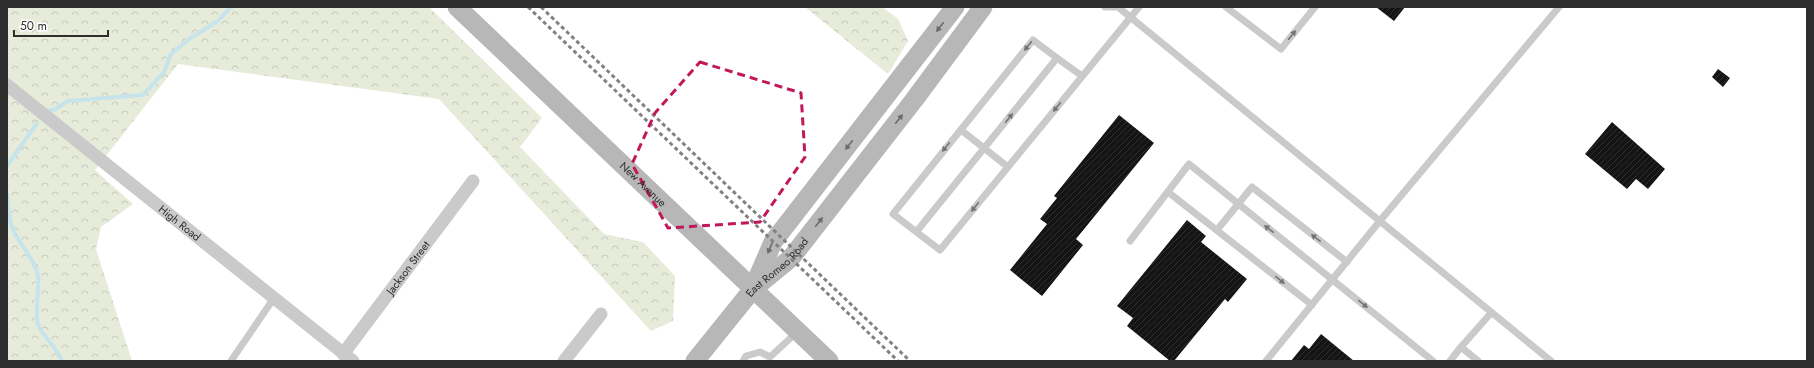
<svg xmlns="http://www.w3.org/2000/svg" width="1814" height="368" font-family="Jost,sans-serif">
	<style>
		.forest { fill: url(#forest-crowns) }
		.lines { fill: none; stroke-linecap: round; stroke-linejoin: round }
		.stream { stroke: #c6e4ec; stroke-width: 4 }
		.building { fill: url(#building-hatch) }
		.lane { stroke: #cacaca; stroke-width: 7 }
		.street { stroke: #cacaca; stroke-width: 13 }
		.secondary { stroke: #b7b7b7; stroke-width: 19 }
		.rail { stroke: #828282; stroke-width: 3; stroke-dasharray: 4 3; stroke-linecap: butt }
		.oneway { fill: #6b6b6b }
		.oneway2 { fill: #747474 }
		.marked { fill: none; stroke: #c2185b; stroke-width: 3; stroke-dasharray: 8 5; stroke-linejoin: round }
		.labels { text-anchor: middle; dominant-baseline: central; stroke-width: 4; stroke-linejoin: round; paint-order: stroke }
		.street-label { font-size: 11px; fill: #2d2d2d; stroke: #fff }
	</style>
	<defs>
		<pattern id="forest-crowns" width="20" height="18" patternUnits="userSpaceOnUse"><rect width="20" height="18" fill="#e7ebda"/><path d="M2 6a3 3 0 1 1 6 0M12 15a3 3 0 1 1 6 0" fill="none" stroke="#c6cabb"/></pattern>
		<pattern id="building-hatch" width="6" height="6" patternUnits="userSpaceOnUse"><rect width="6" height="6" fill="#141414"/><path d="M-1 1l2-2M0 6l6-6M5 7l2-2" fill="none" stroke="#2e2e2e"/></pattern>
	</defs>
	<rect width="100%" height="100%" fill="#fff"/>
	<!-- forest -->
	<g class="forest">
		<polygon points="7,7 429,7 542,118 520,147 604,234 643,242 675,276 673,321 651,331 439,99 178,64 95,170 133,204 101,227 96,249 132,361 7,361"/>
		<polygon points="805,7 882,7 898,19 908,41 888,74"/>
	</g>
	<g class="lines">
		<!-- stream -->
		<g class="stream">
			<polyline points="46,111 54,110 68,101 143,95 164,72 171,54 192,37 218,21 231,7"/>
			<polyline points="7,166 37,123"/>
			<path d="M7,194C9,204 8,218 12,227C18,244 35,258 38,276C39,287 35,317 38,325C44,338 57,347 62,361"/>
		</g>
	</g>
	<!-- building -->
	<g class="building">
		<polygon points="1376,7 1405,7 1394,21"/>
		<polygon points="1718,69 1730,78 1723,87 1712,77"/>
		<polygon points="1119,115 1154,143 1076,239 1083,245 1042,296 1010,270 1047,224 1040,219 1057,198 1054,196"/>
		<polygon points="1612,122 1665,169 1648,189 1636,179 1627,189 1585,154"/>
		<polygon points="1187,220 1206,236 1201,242 1247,279 1228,302 1225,299 1174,361 1170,361 1127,326 1133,318 1117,306"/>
		<polygon points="1321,334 1354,361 1291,361 1304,345 1309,349"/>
	</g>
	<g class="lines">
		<!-- lane -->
		<g class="lane">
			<polyline points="1105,7 1118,7 1551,361"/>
			<polyline points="1226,7 1281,49 1315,7"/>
			<polyline points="1057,58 1033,40 893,214 940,250 1139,7"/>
			<polyline points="961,130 1008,167"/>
			<polyline points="1168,192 1312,305"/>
			<polyline points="1217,230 1252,187 1347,262"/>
			<polyline points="917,231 1057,58 1082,76"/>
			<polyline points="1130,241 1189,164 1433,361"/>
			<polyline points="231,361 274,298"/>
			<polyline points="743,361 746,356 760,352 770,357 797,332"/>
			<polyline points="1266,361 1379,222 1559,7"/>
			<polyline points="1450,361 1461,347"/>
			<polyline points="1478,361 1461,347 1491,313"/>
		</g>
		<!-- street -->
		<g class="street">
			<path id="s1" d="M7,85L353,361"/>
			<path id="s2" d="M343,354L473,181"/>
			<polyline points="564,361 601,314"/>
		</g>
		<!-- secondary -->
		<g class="secondary">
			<path id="s3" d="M457,7L829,361"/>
			<polyline points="754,286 773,242 955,7"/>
			<path id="s4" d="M695,361L753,289L791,258L914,100L983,7"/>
		</g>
		<!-- rail -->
		<g class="rail">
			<polyline points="528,7 898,361"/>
			<polyline points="541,7 910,361"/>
		</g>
	</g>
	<!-- one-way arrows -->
	<defs><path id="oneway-solid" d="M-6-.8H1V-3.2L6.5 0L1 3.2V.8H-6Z"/></defs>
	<g class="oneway">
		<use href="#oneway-solid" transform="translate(940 27) rotate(127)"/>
		<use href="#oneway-solid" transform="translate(899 119) rotate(-52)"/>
		<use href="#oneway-solid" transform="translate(849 145) rotate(128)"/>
		<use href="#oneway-solid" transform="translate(819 222) rotate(-52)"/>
		<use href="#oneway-solid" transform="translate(770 248) rotate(113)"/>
	</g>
	<g class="oneway2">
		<use href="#oneway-solid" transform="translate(1292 35) rotate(-51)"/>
		<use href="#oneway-solid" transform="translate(1028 46) rotate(129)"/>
		<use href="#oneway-solid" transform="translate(1057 107) rotate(129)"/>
		<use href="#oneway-solid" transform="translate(1009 118) rotate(-51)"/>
		<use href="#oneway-solid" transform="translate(946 147) rotate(129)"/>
		<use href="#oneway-solid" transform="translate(975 207) rotate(129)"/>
		<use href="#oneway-solid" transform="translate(1269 229) rotate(-142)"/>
		<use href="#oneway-solid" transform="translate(1316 238) rotate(-142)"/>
		<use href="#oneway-solid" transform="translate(1280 280) rotate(39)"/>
		<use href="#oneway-solid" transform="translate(1363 304) rotate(39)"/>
	</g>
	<!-- marked area -->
	<path class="marked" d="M700,62L801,93L805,157L760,222L668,228L632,164L655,113Z"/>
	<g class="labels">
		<!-- street labels -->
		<g class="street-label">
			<text stroke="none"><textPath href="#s3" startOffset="257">New Avenue</textPath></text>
			<text stroke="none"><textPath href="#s1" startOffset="221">High Road</textPath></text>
			<text stroke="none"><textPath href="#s4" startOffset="125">East Romeo Road</textPath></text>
			<text stroke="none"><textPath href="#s2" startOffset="108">Jackson Street</textPath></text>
		</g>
	</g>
	<!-- border -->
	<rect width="1814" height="368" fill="none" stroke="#2d2d2d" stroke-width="16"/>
	<!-- scale -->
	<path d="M14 30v6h94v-6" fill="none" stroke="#2d2d2d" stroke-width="2"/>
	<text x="20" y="30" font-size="12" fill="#2d2d2d" stroke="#ffffff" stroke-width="3" paint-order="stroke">50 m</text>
</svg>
